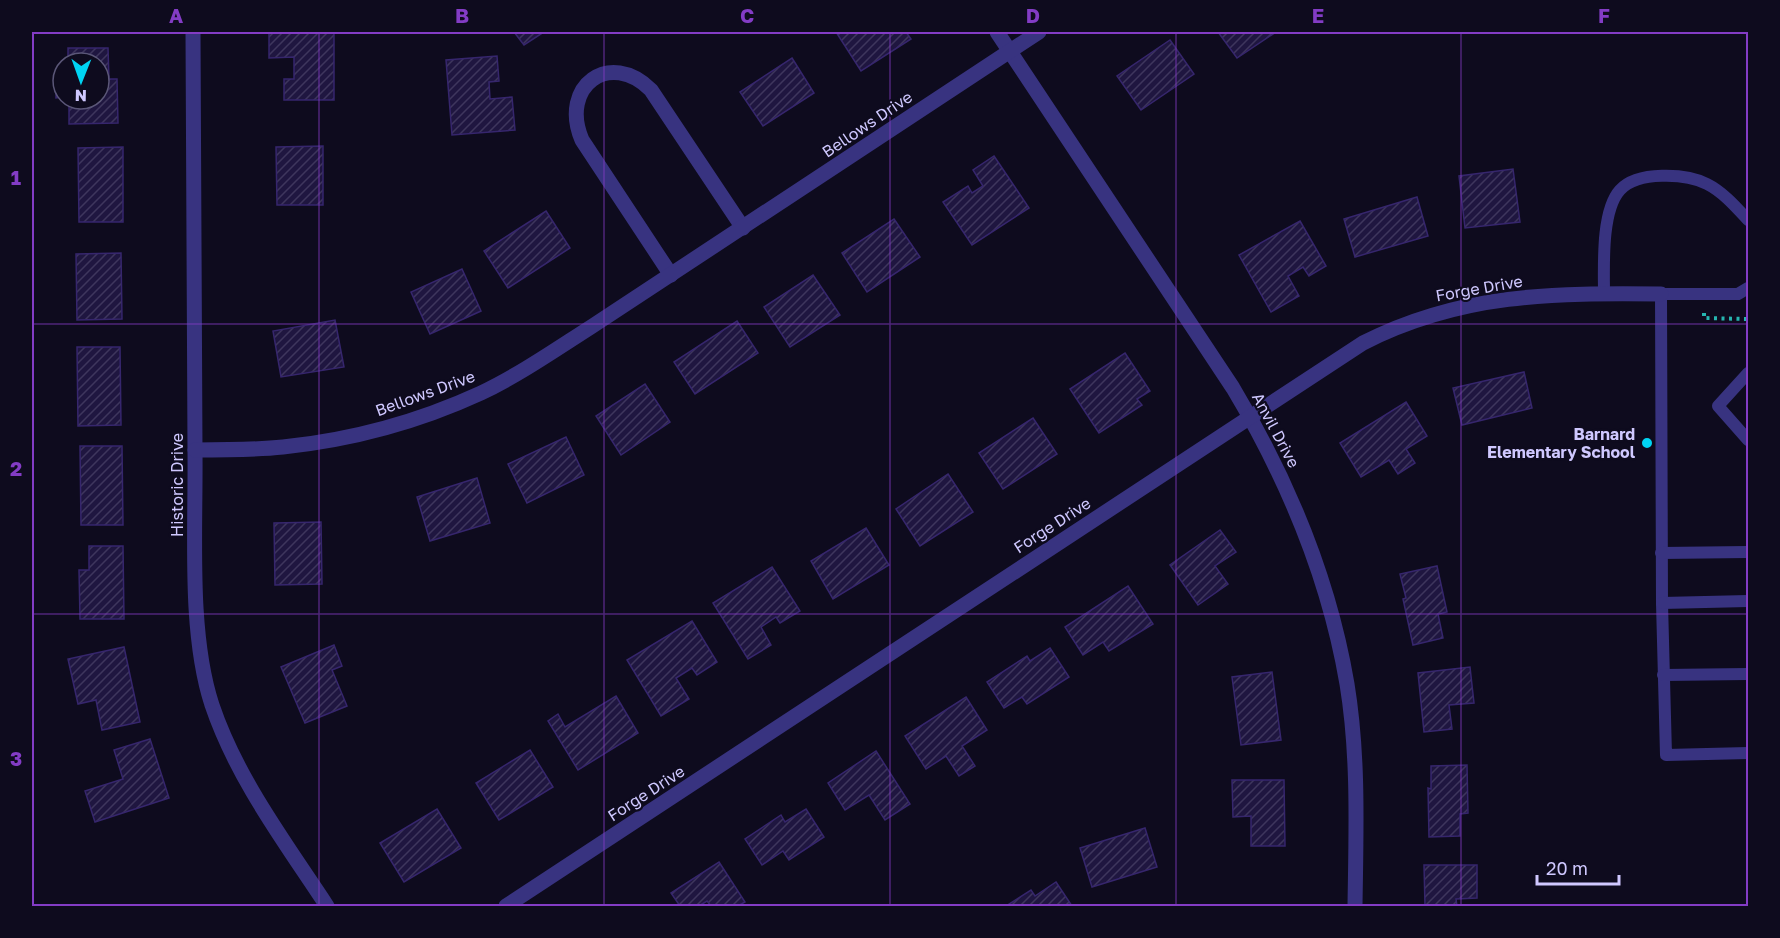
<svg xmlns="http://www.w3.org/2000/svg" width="1780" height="938" font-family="'Golos Text',sans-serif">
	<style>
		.building { fill: url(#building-hatch); stroke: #36266d; stroke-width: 1.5 }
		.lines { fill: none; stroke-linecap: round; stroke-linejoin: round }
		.path { stroke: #26b5b0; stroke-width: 4; stroke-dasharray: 3 4.5; stroke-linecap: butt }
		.service { stroke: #383380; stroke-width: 12 }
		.minor { stroke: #383380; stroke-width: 15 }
		.grid { fill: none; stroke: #833cc5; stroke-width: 1.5; stroke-opacity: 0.55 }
		.poi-dot { fill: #00d4f3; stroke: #0e0b1e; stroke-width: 2 }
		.labels { text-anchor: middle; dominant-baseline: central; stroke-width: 4.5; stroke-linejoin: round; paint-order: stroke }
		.street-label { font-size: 16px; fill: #cfc8ff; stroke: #0e0b1e }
		.poi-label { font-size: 16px; font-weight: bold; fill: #cfc8ff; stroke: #0e0b1e; text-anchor: end }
		.neatline { fill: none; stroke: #833cc5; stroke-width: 2 }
		.grid-label { font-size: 20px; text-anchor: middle; font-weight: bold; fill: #833cc5 }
	</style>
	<defs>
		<pattern id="building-hatch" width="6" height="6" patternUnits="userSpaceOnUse" patternTransform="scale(1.5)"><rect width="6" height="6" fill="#1f1640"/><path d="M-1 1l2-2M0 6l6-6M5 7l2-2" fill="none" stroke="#3e365d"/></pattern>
	</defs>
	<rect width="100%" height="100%" fill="#0e0b1e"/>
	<!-- building -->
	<g class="building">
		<polygon points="269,32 334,32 334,100 284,100 284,79 294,79 294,57 269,58"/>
		<polygon points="514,32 544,32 524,45"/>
		<polygon points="836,32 906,32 911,39 861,71"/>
		<polygon points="1218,32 1276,32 1237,58"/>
		<polygon points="1170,40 1194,74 1141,110 1117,76"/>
		<polygon points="68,48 108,48 109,79 117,79 118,123 69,124 69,99 99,99 99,63 68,63"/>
		<polygon points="497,56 499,81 489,82 490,99 512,97 515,130 452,135 446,60"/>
		<polygon points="792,58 814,93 763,126 740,92"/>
		<polygon points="56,73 63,73 63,97 56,98"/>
		<polygon points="323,146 323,205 277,205 276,147"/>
		<polygon points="123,147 123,222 79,222 78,148"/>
		<polygon points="994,156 1029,208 972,245 943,202 968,186 972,193 983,186 973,170"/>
		<polygon points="1513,169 1520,222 1465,228 1459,176"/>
		<polygon points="1417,197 1428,236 1355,257 1344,219"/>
		<polygon points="546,211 570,248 508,288 484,251"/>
		<polygon points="894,219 920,257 867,292 842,253"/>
		<polygon points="1300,221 1326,266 1309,276 1303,267 1288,276 1299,296 1271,312 1239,255"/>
		<polygon points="121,253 122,319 77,320 76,254"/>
		<polygon points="462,269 481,311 430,334 411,292"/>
		<polygon points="813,275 840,315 790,347 764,307"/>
		<polygon points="335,320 344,367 281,377 273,331"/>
		<polygon points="737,321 758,353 695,394 674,362"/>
		<polygon points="77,347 120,347 121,425 78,426"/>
		<polygon points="1125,353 1150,391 1137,399 1142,405 1099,433 1070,389"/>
		<polygon points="1524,372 1532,408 1462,425 1453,388"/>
		<polygon points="645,384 670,422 621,455 596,416"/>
		<polygon points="1406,402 1427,436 1406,449 1415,463 1398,474 1389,460 1361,477 1340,443"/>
		<polygon points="1033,418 1057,454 1003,489 979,453"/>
		<polygon points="566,437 584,475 527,503 508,464"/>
		<polygon points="80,446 122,446 123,525 81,525"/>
		<polygon points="948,474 973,512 920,546 896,509"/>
		<polygon points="477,478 490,523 430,541 417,497"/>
		<polygon points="321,522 322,584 275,585 274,523"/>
		<polygon points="866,528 889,565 833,599 811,561"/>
		<polygon points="1220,530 1236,552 1215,566 1228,584 1198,605 1170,565"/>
		<polygon points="89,546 123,546 124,619 80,619 79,570 89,570"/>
		<polygon points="1437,566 1447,612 1438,614 1443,638 1413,645 1403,599 1406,598 1400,574"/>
		<polygon points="772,567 800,611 780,623 776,617 761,627 771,645 748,659 713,603"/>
		<polygon points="1128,586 1153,624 1109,651 1103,642 1083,655 1065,627"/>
		<polygon points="692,621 717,662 697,675 692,668 676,678 689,699 661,716 627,660"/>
		<polygon points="334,645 342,666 332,670 347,706 305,723 281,667"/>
		<polygon points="124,647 140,722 102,730 96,700 78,704 68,659"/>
		<polygon points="1050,648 1069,677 1027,704 1022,697 1004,708 987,682 1027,656 1030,661"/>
		<polygon points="1470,667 1474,703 1449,705 1452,729 1424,732 1418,673"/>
		<polygon points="1272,672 1281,740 1241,745 1232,677"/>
		<polygon points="616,696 638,733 578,770 548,721 558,714 565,727"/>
		<polygon points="966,697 987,730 962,746 975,766 959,776 946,756 926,769 905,736"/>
		<polygon points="150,739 169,798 95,822 85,791 123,779 114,750"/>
		<polygon points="530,750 553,787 499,820 476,783"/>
		<polygon points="876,751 910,804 885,820 869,795 845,810 828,783"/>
		<polygon points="1467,765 1468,813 1460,814 1460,836 1429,837 1428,788 1431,789 1431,766"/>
		<polygon points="1232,780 1284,780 1285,846 1251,846 1251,816 1233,817"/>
		<polygon points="437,809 461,848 404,882 380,843"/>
		<polygon points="806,809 824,837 789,860 783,851 762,865 745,839 781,815 785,822"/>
		<polygon points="1145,828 1157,867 1092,887 1080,848"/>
		<polygon points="719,862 745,902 738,906 711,906 707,901 699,906 680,906 671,893"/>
		<polygon points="1424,865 1477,865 1477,898 1456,899 1457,906 1425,906"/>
		<polygon points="1056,882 1072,906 1006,906 1031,890 1035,896"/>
	</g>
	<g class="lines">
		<!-- path -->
		<polyline class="path" points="1704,313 1704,318 1748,319"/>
		<!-- service -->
		<g class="service">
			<polyline points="1748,288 1738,294 1661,294 1662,603 1666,755 1748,753"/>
			<path d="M1604,294C1604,267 1601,211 1620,190C1637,171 1686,173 1707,184C1723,192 1736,207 1748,220"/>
			<polyline points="1748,373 1718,406 1748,440"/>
			<polyline points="1661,553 1748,552"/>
			<polyline points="1662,603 1748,601"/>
			<polyline points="1663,675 1748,674"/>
		</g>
		<!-- minor -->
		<g class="minor">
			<path d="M193,32C194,171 195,311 195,451C196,529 188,632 212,705C237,779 285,842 327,906"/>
			<path d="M997,32L1233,388C1288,480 1329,578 1347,684C1359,757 1356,833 1355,906"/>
			<path d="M671,275L582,140C559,86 610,49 651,90L743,228"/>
			<path d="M195,450C224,450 254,450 283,447C351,440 418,422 481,393C519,375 555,350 591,327L1039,32"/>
			<path d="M506,906L1363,343C1461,293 1553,293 1661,294"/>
		</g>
	</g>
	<!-- grid -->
	<path class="grid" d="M319,32V906M604,32V906M890,32V906M1176,32V906M1461,32V906M32,324H1748M32,614H1748"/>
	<!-- markers -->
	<circle class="poi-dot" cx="1647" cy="443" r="6"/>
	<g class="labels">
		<!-- street labels -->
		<g class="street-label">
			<text transform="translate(867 124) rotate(-34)">Bellows Drive</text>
			<text transform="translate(1479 288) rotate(-10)">Forge Drive</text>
			<text transform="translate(425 393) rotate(-20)">Bellows Drive</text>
			<text transform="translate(1276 430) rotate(62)">Anvil Drive</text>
			<text transform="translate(177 485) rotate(-90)">Historic Drive</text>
			<text transform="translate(1052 525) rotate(-33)">Forge Drive</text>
			<text transform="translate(646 793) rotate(-33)">Forge Drive</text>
		</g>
		<!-- poi labels -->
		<g class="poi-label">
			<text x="1635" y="434">Barnard<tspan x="1635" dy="18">Elementary School</tspan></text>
		</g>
	</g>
	<!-- border -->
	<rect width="1780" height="938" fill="none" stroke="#0e0b1e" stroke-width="66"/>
	<!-- north arrow -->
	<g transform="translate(81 81) rotate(181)"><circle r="28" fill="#0e0b1e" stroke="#5b5778" stroke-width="1.5"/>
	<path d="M0-4.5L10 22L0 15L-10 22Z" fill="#00d4f3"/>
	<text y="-9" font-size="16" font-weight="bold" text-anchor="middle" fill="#cfc8ff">N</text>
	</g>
	<!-- scale -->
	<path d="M1537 875v9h82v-9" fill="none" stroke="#cfc8ff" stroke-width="3"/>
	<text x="1546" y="875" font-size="18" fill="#cfc8ff" stroke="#0e0b1e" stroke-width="4.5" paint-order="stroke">20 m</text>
	<rect x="33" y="33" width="1714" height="872" class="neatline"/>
	<g class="grid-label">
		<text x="176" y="23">A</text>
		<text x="462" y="23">B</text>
		<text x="747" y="23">C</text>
		<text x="1033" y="23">D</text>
		<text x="1318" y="23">E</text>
		<text x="1604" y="23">F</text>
		<text x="16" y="185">1</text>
		<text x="16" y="476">2</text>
		<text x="16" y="766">3</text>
	</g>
</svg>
